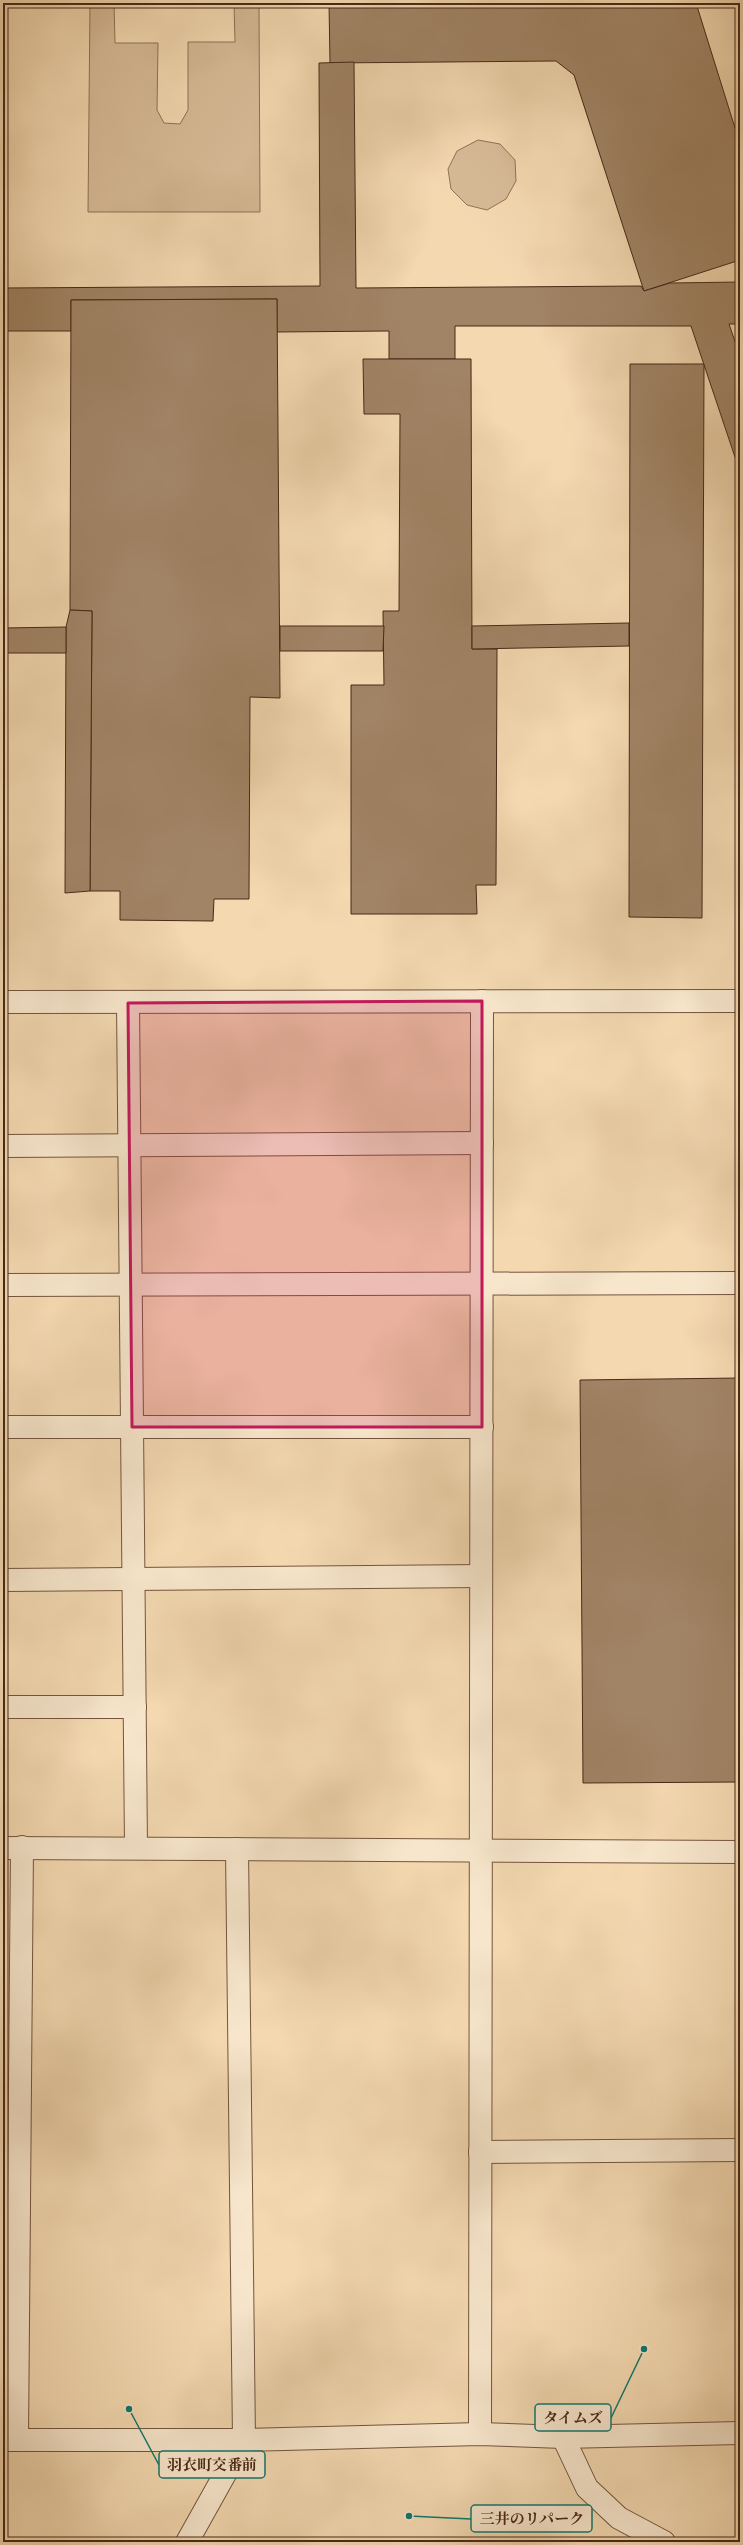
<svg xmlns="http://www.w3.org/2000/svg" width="743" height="2545" font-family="'Old Standard TT','Noto Serif JP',serif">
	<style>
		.green { fill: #d6ba96; stroke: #907256 }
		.building { fill: #a18466; stroke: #492916 }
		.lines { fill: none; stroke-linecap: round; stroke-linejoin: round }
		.minor-casing { stroke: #74553c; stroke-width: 24 }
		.minor { stroke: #f7e6cc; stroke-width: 22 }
		.marked { fill: #c2185b; fill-opacity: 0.2; stroke: #c2185b; stroke-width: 3; stroke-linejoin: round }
		.leader { fill: none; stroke: #0f766e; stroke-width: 1.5 }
		.callout-dot { fill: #0f766e; stroke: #f7e6cc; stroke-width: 1.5 }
		.callout { fill: #f7e6cc; stroke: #0f766e; stroke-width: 1.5 }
		.callout-label { font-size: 15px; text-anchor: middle; font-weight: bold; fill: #492916 }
	</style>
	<rect width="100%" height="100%" fill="#f3d8b0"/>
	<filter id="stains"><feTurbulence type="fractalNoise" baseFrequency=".005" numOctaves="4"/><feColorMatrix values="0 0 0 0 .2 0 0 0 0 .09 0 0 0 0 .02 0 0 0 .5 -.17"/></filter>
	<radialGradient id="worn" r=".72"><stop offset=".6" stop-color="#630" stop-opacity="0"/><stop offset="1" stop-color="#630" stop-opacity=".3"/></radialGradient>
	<!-- green -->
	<g class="green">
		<polygon points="90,3 114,3 115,43 158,43 157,110 164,123 180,124 188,110 188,42 235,42 234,3 259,3 260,212 88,212"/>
		<polygon points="478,140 500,144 515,160 516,181 506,199 487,210 467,205 451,189 448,169 457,151"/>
	</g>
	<!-- building -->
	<g class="building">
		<polygon points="329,3 696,3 740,144 740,260 644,291 574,75 556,61 330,63"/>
		<polygon points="354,62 356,288 641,286 644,291 670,283 740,282 740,324 729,324 740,356 740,472 691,326 455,326 455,359 389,359 389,331 277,332 277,299 71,300 71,331 3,331 3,288 320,286 319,63"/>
		<polygon points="277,299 280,698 250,697 249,899 214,899 213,921 120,920 120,891 90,891 92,611 70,610 71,300"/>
		<polygon points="363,359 471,359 472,649 497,649 496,885 476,885 477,914 351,914 351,685 384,685 383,611 399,611 400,414 364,414"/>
		<polygon points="630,364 704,364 702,918 629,917"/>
		<polygon points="70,610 92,611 90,891 65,893 66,627"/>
		<polygon points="629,623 629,646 472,649 472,626"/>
		<polygon points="280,626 384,626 383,651 280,651"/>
		<polygon points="66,627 66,653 3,653 3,628"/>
		<polygon points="740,1378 740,1782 583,1783 580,1380"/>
	</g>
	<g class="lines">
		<defs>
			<g id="minor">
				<polyline points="3,1002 740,1001"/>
				<polyline points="128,1003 136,1848"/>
				<polyline points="3,1146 482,1143"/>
				<polyline points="3,1285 740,1283"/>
				<polyline points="3,1427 482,1427"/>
				<polyline points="3,1580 481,1576"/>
				<polyline points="3,1707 135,1707"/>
				<polyline points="3,1848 740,1852"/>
				<polyline points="480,2152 740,2150"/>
				<polyline points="480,2434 482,1001"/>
				<polyline points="563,2437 587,2488 619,2518 664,2542"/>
				<polyline points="3,2440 244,2440 480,2434 563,2437 740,2433"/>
				<polyline points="17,2440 22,1847"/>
				<polyline points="187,2542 244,2440 237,1849"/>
			</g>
		</defs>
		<!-- minor casing -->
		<use href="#minor" class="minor-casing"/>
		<!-- minor -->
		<use href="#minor" class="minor"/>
	</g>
	<!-- marked area -->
	<path class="marked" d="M482,1001V1427H132L128,1003Z"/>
	<!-- callouts -->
	<path class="leader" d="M644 2349L611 2418M129 2409L159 2465M409 2516L471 2519"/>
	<g class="callout-dot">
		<circle cx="644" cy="2349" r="4"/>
		<circle cx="129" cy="2409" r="4"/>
		<circle cx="409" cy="2516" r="4"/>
	</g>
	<g class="callout">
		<rect x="535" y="2404" width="76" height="27" rx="4"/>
		<rect x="159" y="2451" width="106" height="27" rx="4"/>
		<rect x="471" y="2505" width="121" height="27" rx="4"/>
	</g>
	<g class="callout-label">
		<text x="573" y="2423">タイムズ</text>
		<text x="212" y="2470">羽衣町交番前</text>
		<text x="532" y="2524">三井のリパーク</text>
	</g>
	<!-- margin -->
	<rect width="743" height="2545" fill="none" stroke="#f3d8b0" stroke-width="16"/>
	<rect x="4" y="4" width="735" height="2537" fill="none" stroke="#492916" stroke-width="2"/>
	<rect x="8" y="8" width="727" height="2529" fill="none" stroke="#492916"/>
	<rect width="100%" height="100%" filter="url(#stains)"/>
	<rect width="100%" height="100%" fill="url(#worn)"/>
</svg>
